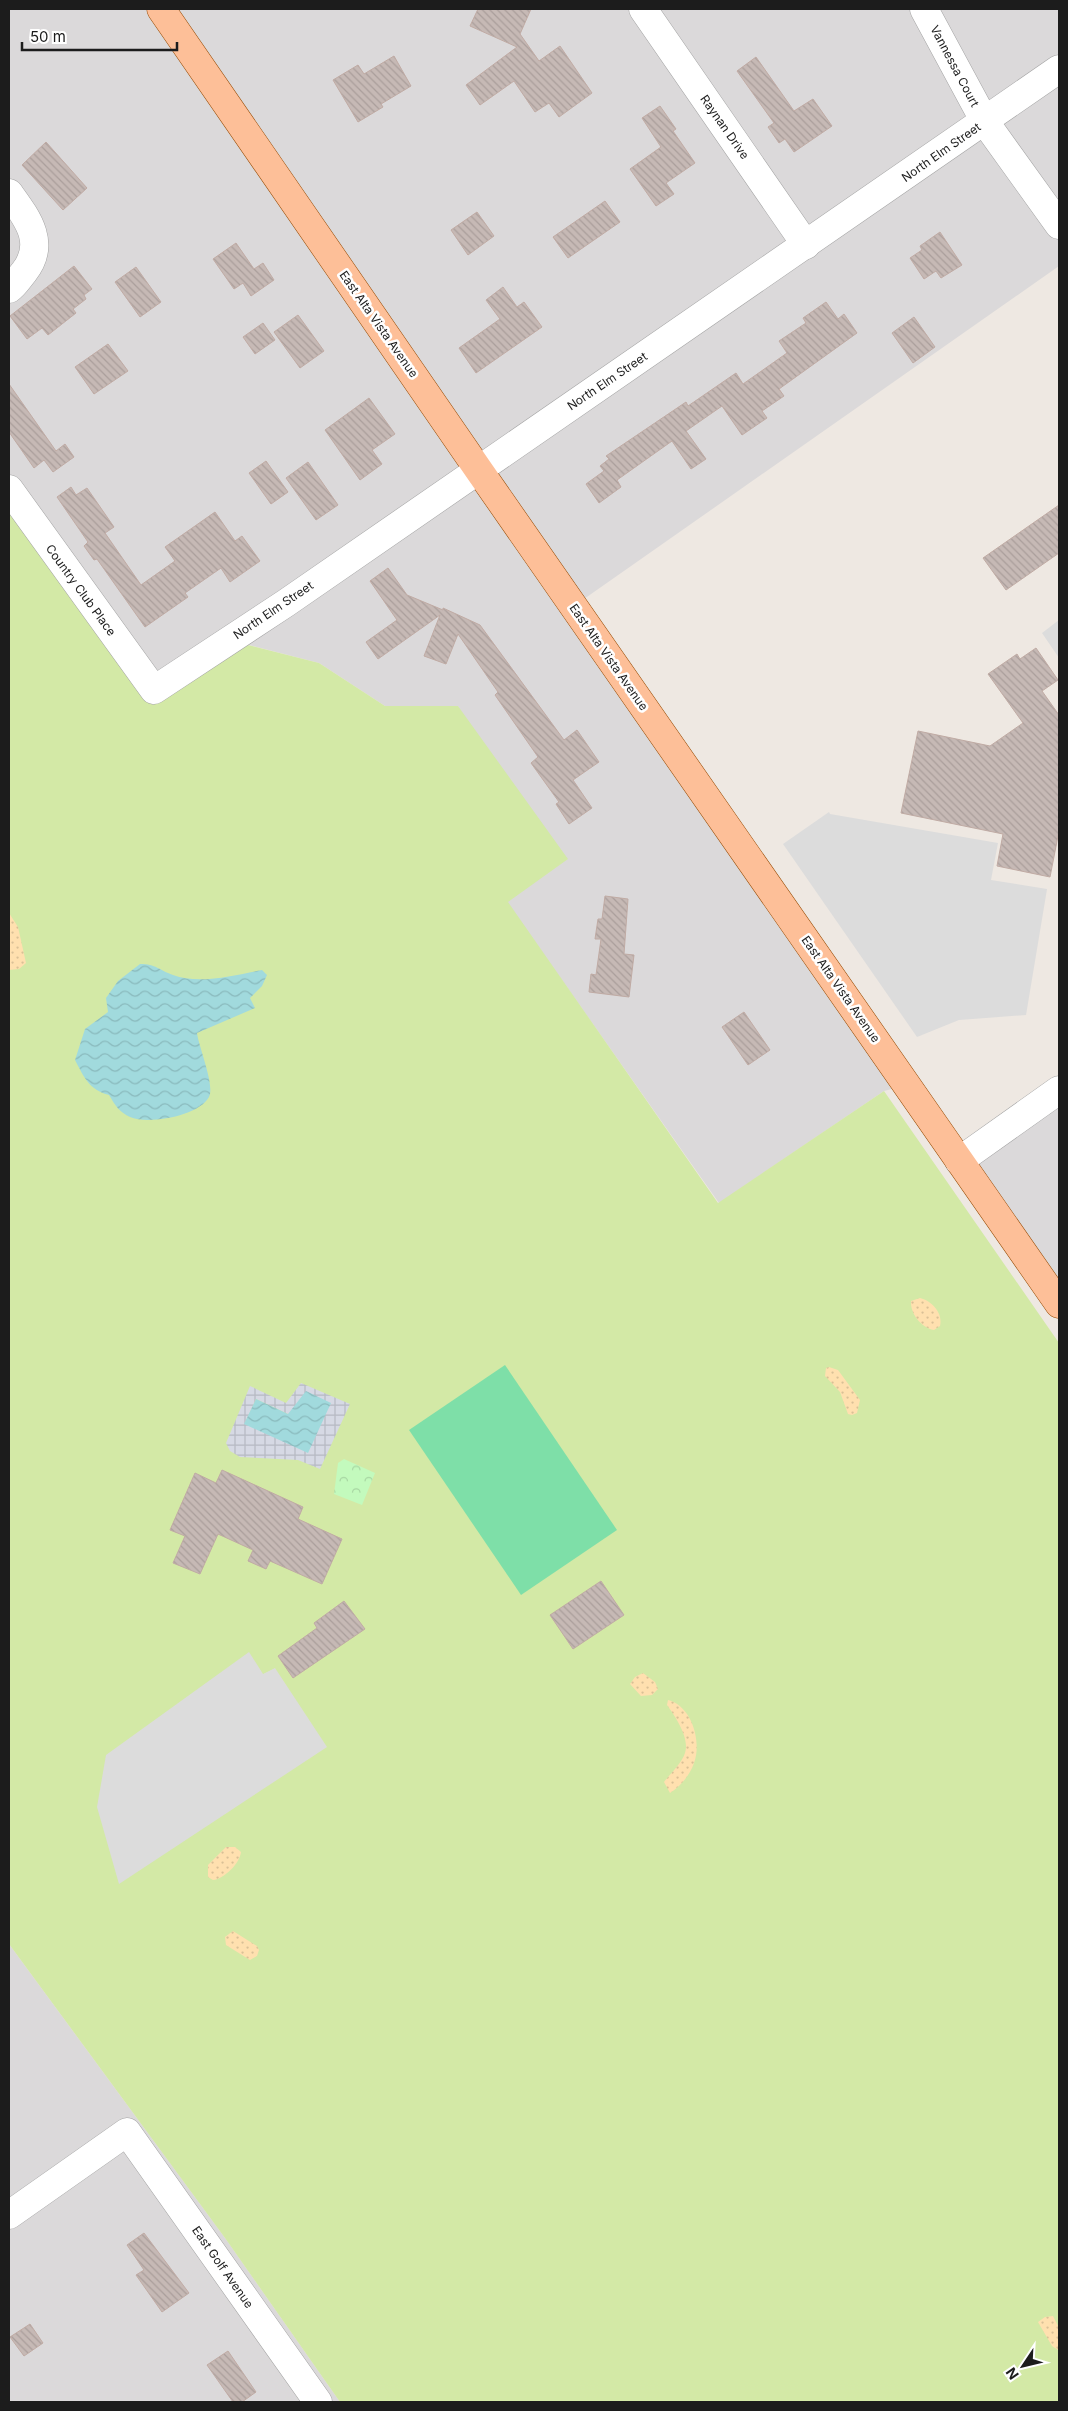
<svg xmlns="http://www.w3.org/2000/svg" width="1068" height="2411" font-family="Inter,sans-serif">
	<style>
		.residential { fill: #dbd9da }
		.grass { fill: #d3e9a6 }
		.sand { fill: url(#sand-dots) }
		.park { fill: url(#park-crowns) }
		.pitch { fill: #7edfa8 }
		.parking { fill: #dcdcdc }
		.plaza { fill: url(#plaza-grid); fill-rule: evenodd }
		.water { fill: url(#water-waves) }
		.building { fill: url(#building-back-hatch); stroke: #c0aba4 }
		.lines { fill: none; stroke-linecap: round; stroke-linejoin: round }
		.minor-casing { stroke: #a3a3a3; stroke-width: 29 }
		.major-casing { stroke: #954900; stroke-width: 29 }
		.minor { stroke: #fff; stroke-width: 28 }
		.major { stroke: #fdbf98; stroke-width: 28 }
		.labels { text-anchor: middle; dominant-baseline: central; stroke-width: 5; stroke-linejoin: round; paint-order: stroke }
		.street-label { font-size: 12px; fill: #1c1c1c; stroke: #fff }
	</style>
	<defs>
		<pattern id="sand-dots" width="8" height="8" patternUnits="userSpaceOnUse" patternTransform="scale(1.25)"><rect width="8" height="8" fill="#ffe0af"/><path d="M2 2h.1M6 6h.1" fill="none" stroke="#dac096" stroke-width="1.8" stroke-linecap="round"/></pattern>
		<pattern id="park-crowns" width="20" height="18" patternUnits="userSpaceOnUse" patternTransform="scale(1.25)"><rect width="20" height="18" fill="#c3fabd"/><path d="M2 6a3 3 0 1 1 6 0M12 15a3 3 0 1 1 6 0" fill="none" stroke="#a7d6a2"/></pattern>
		<pattern id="plaza-grid" width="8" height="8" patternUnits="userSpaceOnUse" patternTransform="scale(1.25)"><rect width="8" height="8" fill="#d6d9e4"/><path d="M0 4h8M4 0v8" fill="none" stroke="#b7bac3"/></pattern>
		<pattern id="water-waves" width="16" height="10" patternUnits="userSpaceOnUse" patternTransform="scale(1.25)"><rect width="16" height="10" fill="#a1dadd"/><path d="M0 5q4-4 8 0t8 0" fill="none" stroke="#8ababd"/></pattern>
		<pattern id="building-back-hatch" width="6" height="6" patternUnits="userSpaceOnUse" patternTransform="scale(1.25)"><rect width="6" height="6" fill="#c6b9b5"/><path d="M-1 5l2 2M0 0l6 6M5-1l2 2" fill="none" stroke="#aa9e9b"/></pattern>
	</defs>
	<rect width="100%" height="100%" fill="#eee8e2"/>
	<!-- residential -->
	<g class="residential">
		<polygon points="9,9 1059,9 1059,266 574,606 907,1085 884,1091 719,1203 507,902 458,706 385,706 319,663 249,645 153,705 9,503"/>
		<polygon points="1059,1090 1059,1304 959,1161"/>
		<polygon points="9,1944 225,2238 340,2402 9,2402"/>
	</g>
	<!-- grass -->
	<polygon class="grass" points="9,503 153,705 248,645 319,663 385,706 458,706 568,859 508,902 718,1203 884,1091 1059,1343 1059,2402 340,2402 225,2238 9,1944"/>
	<!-- sand -->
	<g class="sand">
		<polygon points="9,913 18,927 26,963 19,969 9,970"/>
		<path d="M920,1298C932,1301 943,1313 940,1326L934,1330C921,1328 910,1313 911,1301Z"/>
		<polygon points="829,1367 838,1370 860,1400 857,1413 852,1415 848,1414 840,1392 825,1376 826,1368"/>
		<polygon points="643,1673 655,1682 658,1689 652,1695 641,1696 630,1684 635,1677"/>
		<path d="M668,1700C692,1706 702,1742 694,1763C690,1775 680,1787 670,1793L664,1782C670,1774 682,1763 685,1753C690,1738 675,1716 667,1705Z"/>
		<path d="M226,1847H235L241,1852C240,1863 224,1879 213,1880L208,1877V1865Z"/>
		<polygon points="233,1931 257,1946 259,1950 257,1956 250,1960 226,1945 225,1937"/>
		<polygon points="1053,2316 1059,2328 1058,2350 1052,2346 1038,2322 1045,2317"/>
	</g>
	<!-- park -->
	<polygon class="park" points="344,1459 375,1473 362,1505 334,1494 338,1463"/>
	<!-- pitch -->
	<polygon class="pitch" points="505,1365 617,1530 521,1595 409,1430"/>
	<!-- parking -->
	<g class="parking">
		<polygon points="1059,620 1059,658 1042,633"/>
		<polygon points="829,812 830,814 998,843 991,880 1047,889 1026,1015 959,1020 917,1037 783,844"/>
		<polygon points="249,1652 263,1674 275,1668 327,1747 119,1884 97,1807 106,1755"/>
	</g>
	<!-- plaza -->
	<path class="plaza" d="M301,1383L350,1404L320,1469L298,1460L240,1457L230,1451L226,1443L250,1386L286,1403ZM256,1399L288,1414L245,1423Z"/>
	<!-- water -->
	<g class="water">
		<path d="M140,964C156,964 159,970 173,975C199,985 236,975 262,970L267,975L262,986L250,998L255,1008L197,1033C199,1048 215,1085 209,1097C199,1116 148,1125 130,1117C119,1112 115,1105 109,1095C89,1090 84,1077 75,1060L85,1029L108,1012L106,998L118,981Z"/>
		<polygon points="306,1391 331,1403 308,1453 244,1424 256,1399 288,1414"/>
	</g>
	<!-- building -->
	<g class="building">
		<polygon points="478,9 531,9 520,34 539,61 560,46 592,93 559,117 549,103 535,112 514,81 480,105 466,85 517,47 470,26"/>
		<polygon points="394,56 411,86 381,104 383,107 358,122 333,80 358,65 364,74"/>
		<polygon points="756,57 794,111 813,99 832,126 794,152 785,139 779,143 768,127 774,123 737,71"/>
		<polygon points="660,106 676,129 673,131 695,163 666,183 674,194 656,206 630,169 661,147 642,118"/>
		<polygon points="46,142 87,188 63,210 22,165"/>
		<polygon points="605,201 620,222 568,258 553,237"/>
		<polygon points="477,212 494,236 468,255 451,230"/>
		<polygon points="940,232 962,265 941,278 936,271 924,279 910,258 922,250 920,246"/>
		<polygon points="236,243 254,269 263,263 274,280 251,296 243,283 234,289 213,259"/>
		<polygon points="74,266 92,289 84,295 86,299 73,309 76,313 48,335 42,328 27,339 10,316"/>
		<polygon points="136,267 161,302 140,317 115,282"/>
		<polygon points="503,287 517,307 524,302 542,327 476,373 459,348 500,319 486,300"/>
		<polygon points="826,302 838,319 844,314 857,333 779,389 784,396 762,411 767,418 742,435 722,406 686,431 706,459 691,469 672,441 617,480 621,487 599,503 586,484 604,471 600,466 609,459 606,456 686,402 688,406 736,373 743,384 787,353 779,341 806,323 803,318"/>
		<polygon points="298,315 324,351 300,368 274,332"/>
		<polygon points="914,317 935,347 913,363 892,333"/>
		<polygon points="263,323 275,340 255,354 243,337"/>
		<polygon points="108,344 128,371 94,394 75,367"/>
		<polygon points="9,384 56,451 65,444 74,457 53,472 44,460 34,468 9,432"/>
		<polygon points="369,398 395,434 372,450 382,464 360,480 325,430"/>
		<polygon points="266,461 288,492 271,504 249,473"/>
		<polygon points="308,462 338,505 316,520 286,478"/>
		<polygon points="71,487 76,495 87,488 114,527 105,533 141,585 175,561 165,547 215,512 235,541 242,536 260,561 230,582 221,568 185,593 188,597 145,627 97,559 94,560 84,546 88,542 57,497"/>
		<polygon points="1059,505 1059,553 1006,590 983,558"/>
		<polygon points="388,568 407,595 443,610 443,608 480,625 564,740 577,730 599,762 573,780 592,808 569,824 556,804 559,802 531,763 538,757 495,695 498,692 458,634 446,664 424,656 440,615 378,659 366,642 397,620 370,581"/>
		<polygon points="1036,648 1058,680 1042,691 1059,715 1059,831 1050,877 997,866 1003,834 901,813 918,731 990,746 1023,723 988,674 1017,654 1020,659"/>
		<polygon points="605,896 628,899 624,954 634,955 629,997 589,992 591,974 596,975 601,939 595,939 598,919 602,919"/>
		<polygon points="744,1012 770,1050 748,1065 722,1027"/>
		<polygon points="222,1470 303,1507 298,1519 342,1539 322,1584 270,1561 266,1569 248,1561 253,1550 218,1534 200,1574 173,1563 185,1536 170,1530 195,1473 216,1483"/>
		<polygon points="601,1581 624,1615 573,1649 550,1615"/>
		<polygon points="344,1601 365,1629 293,1678 278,1656 317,1628 314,1623"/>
		<polygon points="144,2233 189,2293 162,2312 136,2275 144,2270 127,2245"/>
		<polygon points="30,2324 43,2343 24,2356 10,2337"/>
		<polygon points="228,2351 256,2392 242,2402 233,2402 207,2365"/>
	</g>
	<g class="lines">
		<defs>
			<g id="minor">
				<polyline points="643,9 806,245"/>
				<polyline points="924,9 985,122 1059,225"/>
				<path d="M9,193C27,218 47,243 24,272C19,278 15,285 9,289"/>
				<polyline points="9,489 154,690 286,603 1059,69"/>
				<polyline points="959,1161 1059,1090"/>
				<polyline points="9,2215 127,2132 318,2402"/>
			</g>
			<polyline id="major" points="161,9 478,469 1059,1304"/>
		</defs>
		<!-- minor casing -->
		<use href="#minor" class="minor-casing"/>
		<!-- major casing -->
		<use href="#major" class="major-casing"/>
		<!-- minor -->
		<use href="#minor" class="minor"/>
		<!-- major -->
		<use href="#major" class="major"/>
	</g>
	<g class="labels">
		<!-- street labels -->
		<g class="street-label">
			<text transform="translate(955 66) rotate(62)">Vannessa Court</text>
			<text transform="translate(725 127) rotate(55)">Raynan Drive</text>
			<text transform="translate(941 152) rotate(-35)">North Elm Street</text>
			<text transform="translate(379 324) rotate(55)">East Alta Vista Avenue</text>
			<text transform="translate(607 381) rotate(-34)">North Elm Street</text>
			<text transform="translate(81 590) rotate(54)">Country Club Place</text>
			<text transform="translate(273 610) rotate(-34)">North Elm Street</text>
			<text transform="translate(609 657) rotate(55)">East Alta Vista Avenue</text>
			<text transform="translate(841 989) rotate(55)">East Alta Vista Avenue</text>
			<text transform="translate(223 2267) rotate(55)">East Golf Avenue</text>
		</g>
	</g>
	<!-- border -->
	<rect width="1068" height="2411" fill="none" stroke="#1c1c1c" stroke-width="20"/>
	<!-- north arrow -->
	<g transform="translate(1023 2366) rotate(235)" stroke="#ffffff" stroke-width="4" paint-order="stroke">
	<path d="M0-4L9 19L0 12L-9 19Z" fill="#1c1c1c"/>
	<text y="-8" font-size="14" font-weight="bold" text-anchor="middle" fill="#1c1c1c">N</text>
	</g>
	<!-- scale -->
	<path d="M22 42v8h155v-8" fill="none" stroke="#1c1c1c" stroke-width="2.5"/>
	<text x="30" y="42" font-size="15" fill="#1c1c1c" stroke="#ffffff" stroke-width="4" paint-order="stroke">50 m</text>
</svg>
